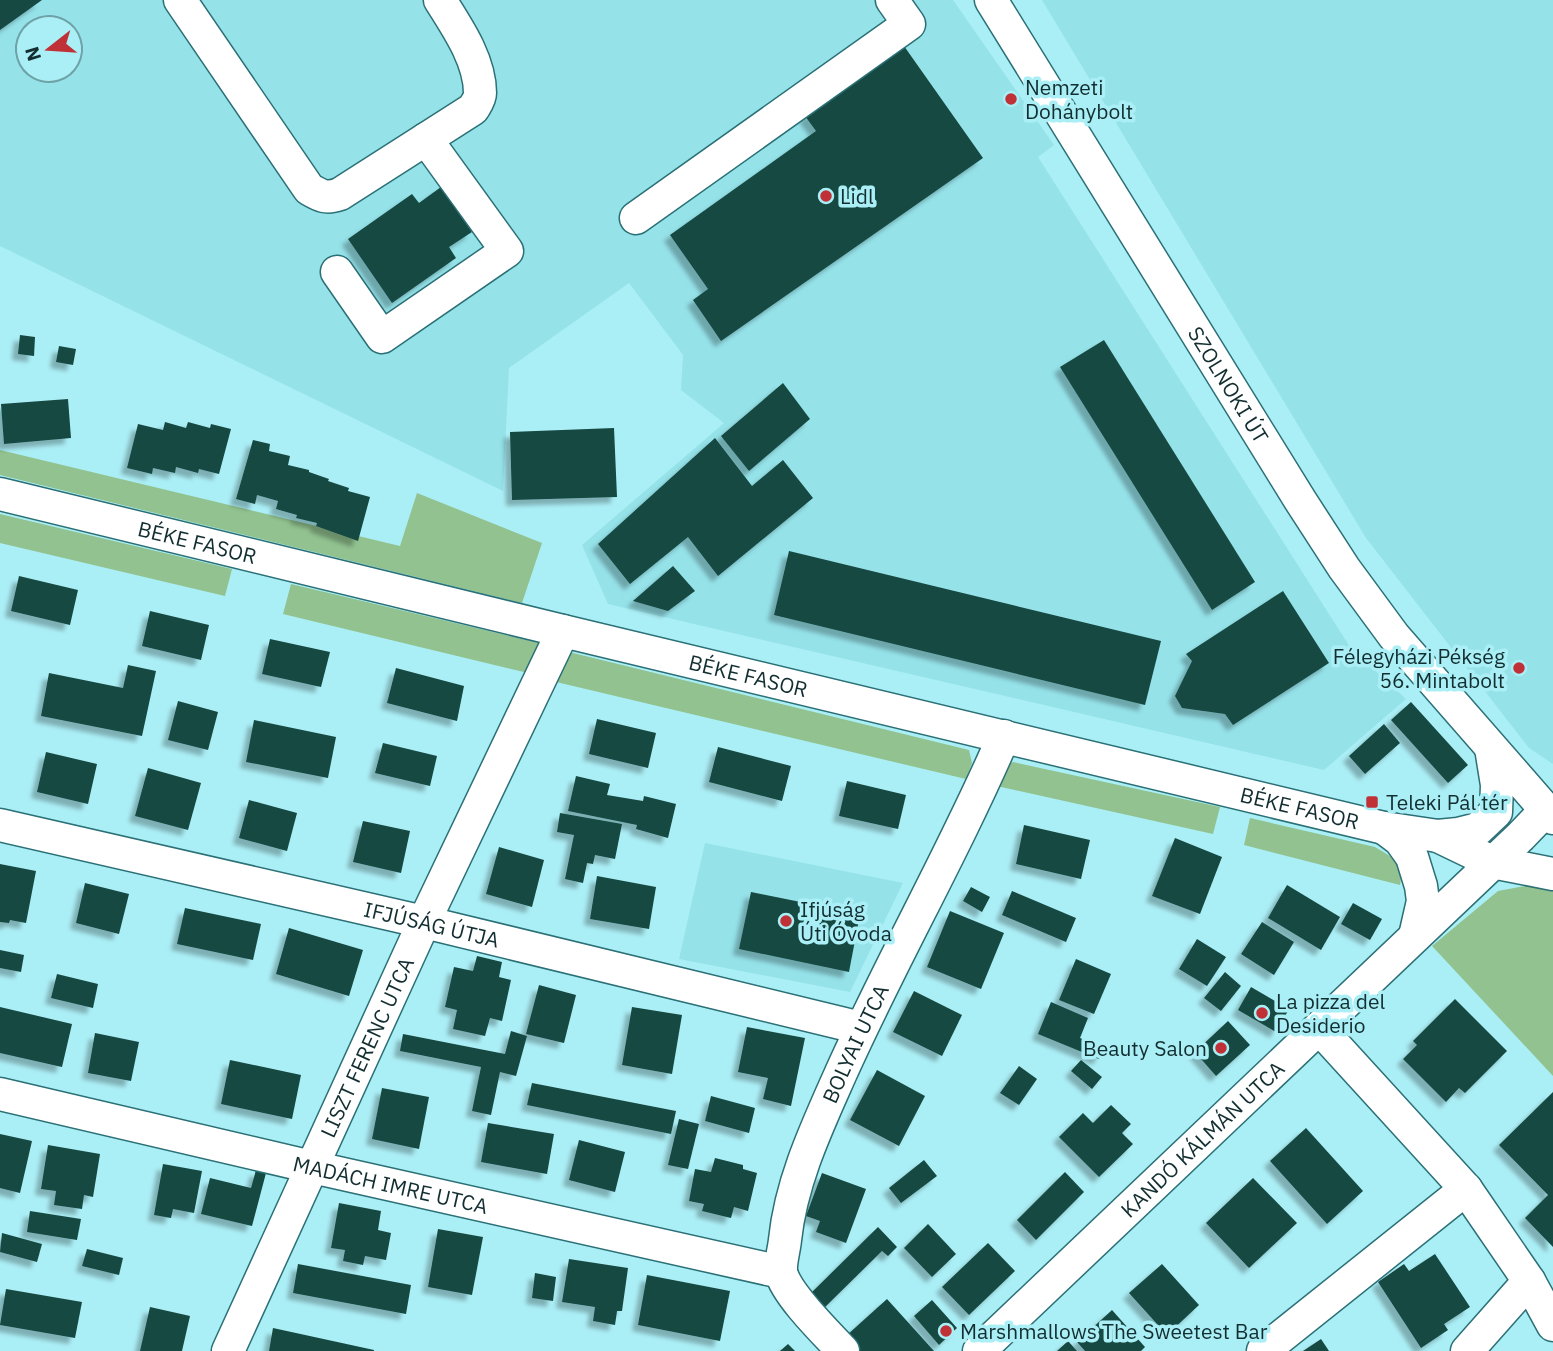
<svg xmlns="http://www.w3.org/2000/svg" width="1553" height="1351" font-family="'IBM Plex Sans',sans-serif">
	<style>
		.built { fill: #95e2e9; fill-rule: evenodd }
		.green { fill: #91c28f }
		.building { fill: #184842; filter: url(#shadow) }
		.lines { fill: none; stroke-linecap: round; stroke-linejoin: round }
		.minor-casing { stroke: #2b7076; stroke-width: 35 }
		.minor { stroke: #fff; stroke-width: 32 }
		.poi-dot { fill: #c03037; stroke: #abeff6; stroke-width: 2.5 }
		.labels { text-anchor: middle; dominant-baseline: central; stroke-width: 7; stroke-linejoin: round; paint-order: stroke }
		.poi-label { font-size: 21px; fill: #122e30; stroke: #abeff6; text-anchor: start }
		.street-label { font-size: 21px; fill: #122e30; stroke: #abeff6 }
	</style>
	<defs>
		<filter id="shadow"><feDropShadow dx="-6" dy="6" stdDeviation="2" flood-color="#0004"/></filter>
	</defs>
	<rect width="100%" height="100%" fill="#abeff6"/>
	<!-- built -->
	<g class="built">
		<path d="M0,0H953L1054,145L1038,157L1350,647L1406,699L1324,770L608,604L582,545L724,423L681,390L683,355L629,283L509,368L503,491L0,246ZM28,28H70V70H28Z"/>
		<polygon points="1042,0 1553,0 1553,764 1529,748 1366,538"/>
		<polygon points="705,843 903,883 850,992 679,959"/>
	</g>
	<!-- green -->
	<g class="green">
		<polygon points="0,450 400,546 417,493 542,543 522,603 0,475"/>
		<polygon points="0,514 232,569 225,596 0,543"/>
		<polygon points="291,584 539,643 528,673 283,614"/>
		<polygon points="569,652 969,750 972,763 966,779 552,681"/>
		<polygon points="1013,762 1220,807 1213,834 992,785 1000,767"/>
		<polygon points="1250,818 1375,847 1395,859 1402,873 1400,885 1244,845"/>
		<polygon points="1535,884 1553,888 1553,1076 1432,946 1498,891"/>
	</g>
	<!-- building -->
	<g class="building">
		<polygon points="0,0 42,0 0,30"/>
		<polygon points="904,46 983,158 721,341 693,300 708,289 670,235 816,131 805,116"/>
		<polygon points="441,187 472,232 449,247 456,258 392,303 348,239 412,194 419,203"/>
		<polygon points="20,335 35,337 34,356 18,354"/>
		<polygon points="1104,340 1255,582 1212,610 1060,367"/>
		<polygon points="59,346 76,349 73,365 56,362"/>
		<polygon points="783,383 810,419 749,471 721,436"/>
		<polygon points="68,399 71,438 4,444 1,404"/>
		<polygon points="165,422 186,428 188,422 210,428 211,424 231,429 219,474 199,469 198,473 176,467 175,473 153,468 152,474 127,468 138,424 163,430"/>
		<polygon points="614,428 617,497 512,500 510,432"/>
		<polygon points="715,438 752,486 783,460 813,498 718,576 688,537 630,584 598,544"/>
		<polygon points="253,440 270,444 269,451 290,456 288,465 309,470 309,472 329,479 328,481 349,488 348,491 370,497 358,541 316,526 317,523 296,518 297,515 276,509 278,501 257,495 255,504 236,499"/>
		<polygon points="789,551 1161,641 1145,705 774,615"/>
		<polygon points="673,566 695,591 668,611 633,601"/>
		<polygon points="19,576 78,590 70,625 11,611"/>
		<polygon points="1283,591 1329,663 1233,725 1225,714 1182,708 1175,696 1192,661 1186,654"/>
		<polygon points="150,611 209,625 201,660 142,646"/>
		<polygon points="270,639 330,652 321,687 262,674"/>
		<polygon points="128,665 156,671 142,736 41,716 49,673 123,688"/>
		<polygon points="396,668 464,686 457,721 387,703"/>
		<polygon points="178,701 218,712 208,750 168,740"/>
		<polygon points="1411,702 1468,765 1448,783 1391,720"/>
		<polygon points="597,719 656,733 648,768 589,754"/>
		<polygon points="254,720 336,737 328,778 246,762"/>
		<polygon points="1384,724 1400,743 1365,774 1349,756"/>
		<polygon points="383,743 437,756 430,786 375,773"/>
		<polygon points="718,747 791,766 782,801 709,782"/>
		<polygon points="46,752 97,764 88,804 37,792"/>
		<polygon points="148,768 201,783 188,830 135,816"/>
		<polygon points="576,776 610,784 607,795 643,801 644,796 676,804 668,838 636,829 637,825 568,811"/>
		<polygon points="847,781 906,795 898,829 839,816"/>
		<polygon points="249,800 297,813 287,851 239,838"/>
		<polygon points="560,813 622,824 615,859 595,855 593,864 587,863 583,883 565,879 574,835 557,832"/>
		<polygon points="363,821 410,831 401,873 353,862"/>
		<polygon points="1024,825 1090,840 1081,879 1016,864"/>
		<polygon points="1175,838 1222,857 1200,914 1152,896"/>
		<polygon points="499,847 544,860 532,907 486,894"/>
		<polygon points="0,864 36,871 26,923 10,920 9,923 0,922"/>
		<polygon points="597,876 656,887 649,929 590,919"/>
		<polygon points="85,883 129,894 119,934 76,923"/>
		<polygon points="1287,885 1340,917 1321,950 1268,918"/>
		<polygon points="971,887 990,897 982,912 963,901"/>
		<polygon points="1012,891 1076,918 1066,942 1002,915"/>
		<polygon points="751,892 860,914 849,972 739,949"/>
		<polygon points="1353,903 1382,919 1370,940 1341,924"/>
		<polygon points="185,908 261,924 253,960 177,944"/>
		<polygon points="950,911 1004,933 981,989 927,967"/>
		<polygon points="1262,922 1294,942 1274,975 1241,954"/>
		<polygon points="289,928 363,950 349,996 276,974"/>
		<polygon points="1197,939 1226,957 1207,986 1179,969"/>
		<polygon points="0,950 24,955 21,972 0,968"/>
		<polygon points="477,956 502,962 499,977 511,980 502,1021 490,1018 485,1036 453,1029 457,1010 445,1007 454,967 473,971"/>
		<polygon points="1076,959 1111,974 1094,1014 1059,1000"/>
		<polygon points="1225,972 1241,986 1221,1011 1204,998"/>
		<polygon points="57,974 98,984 93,1008 51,998"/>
		<polygon points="539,985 576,995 564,1043 526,1034"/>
		<polygon points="1251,987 1289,1009 1276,1032 1238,1010"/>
		<polygon points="914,991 962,1015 942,1056 893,1032"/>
		<polygon points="1455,999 1507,1051 1465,1093 1459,1088 1446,1102 1403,1059 1417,1045 1413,1041"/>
		<polygon points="1051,1002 1088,1018 1080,1038 1104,1048 1099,1059 1038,1034"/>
		<polygon points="0,1007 72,1024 62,1067 0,1053"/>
		<polygon points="632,1007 682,1015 672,1074 622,1065"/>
		<polygon points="1228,1021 1250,1045 1216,1076 1195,1052"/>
		<polygon points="747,1027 805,1038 791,1106 763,1099 768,1078 738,1072"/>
		<polygon points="511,1031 527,1036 516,1076 500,1072 491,1115 472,1111 481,1067 400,1051 403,1034 505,1054"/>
		<polygon points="95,1033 139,1042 131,1081 88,1073"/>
		<polygon points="230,1060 301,1075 292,1119 221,1104"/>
		<polygon points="1081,1060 1102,1077 1092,1089 1071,1071"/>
		<polygon points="1019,1066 1037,1079 1019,1105 1000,1093"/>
		<polygon points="877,1070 925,1096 899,1146 850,1120"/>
		<polygon points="532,1083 676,1111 671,1134 527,1105"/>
		<polygon points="382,1088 429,1097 419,1149 372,1139"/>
		<polygon points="1553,1092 1553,1247 1525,1218 1548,1195 1499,1145"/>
		<polygon points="711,1096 755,1108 749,1133 705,1121"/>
		<polygon points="1111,1105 1131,1124 1122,1133 1133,1144 1099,1177 1059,1137 1083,1113 1093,1123"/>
		<polygon points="679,1119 699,1124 688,1169 668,1165"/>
		<polygon points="488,1123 554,1134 547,1174 481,1162"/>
		<polygon points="1306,1128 1363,1191 1327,1224 1270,1161"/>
		<polygon points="0,1134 32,1141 20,1193 0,1188"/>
		<polygon points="579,1140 625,1152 615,1192 569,1180"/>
		<polygon points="48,1145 100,1154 93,1197 84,1195 82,1209 54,1205 56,1191 41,1189"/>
		<polygon points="715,1158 743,1165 743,1169 757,1173 748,1211 734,1207 731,1218 702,1211 704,1204 689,1201 695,1169 711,1172"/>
		<polygon points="924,1160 937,1176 901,1203 889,1188"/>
		<polygon points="163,1164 202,1171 194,1213 173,1209 171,1218 154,1215"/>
		<polygon points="256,1170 266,1173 252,1226 201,1214 210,1178 251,1188"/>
		<polygon points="1065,1172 1084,1192 1036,1240 1017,1220"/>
		<polygon points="822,1173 866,1189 846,1243 816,1232 820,1221 806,1216"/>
		<polygon points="1253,1178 1297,1223 1249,1268 1206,1223"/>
		<polygon points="339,1203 381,1211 378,1230 391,1233 386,1260 365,1256 363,1265 343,1261 345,1250 331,1248"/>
		<polygon points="30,1211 81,1219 77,1240 27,1232"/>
		<polygon points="928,1224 956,1254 932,1277 904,1248"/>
		<polygon points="878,1227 897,1247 888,1256 882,1251 821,1311 807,1297"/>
		<polygon points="438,1229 483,1237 472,1295 428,1287"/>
		<polygon points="2,1233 42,1244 37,1262 0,1252"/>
		<polygon points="988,1243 1015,1271 969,1315 942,1287"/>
		<polygon points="87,1249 123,1258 119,1275 82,1266"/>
		<polygon points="1435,1254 1470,1307 1444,1324 1448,1330 1421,1348 1378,1282 1404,1264 1409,1271"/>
		<polygon points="569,1259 628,1268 622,1311 617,1311 615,1325 593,1321 595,1307 562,1302"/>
		<polygon points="298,1264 411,1285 406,1314 293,1293"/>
		<polygon points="1162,1264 1199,1305 1167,1335 1129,1293"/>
		<polygon points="535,1273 556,1277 553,1301 532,1298"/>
		<polygon points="647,1275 730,1291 720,1341 638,1325"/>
		<polygon points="6,1289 82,1302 75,1338 0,1325"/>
		<polygon points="887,1299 934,1351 859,1351 846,1336"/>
		<polygon points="932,1300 957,1328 939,1345 914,1316"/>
		<polygon points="150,1307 190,1316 182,1351 140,1351"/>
		<polygon points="1112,1310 1145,1347 1141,1351 1085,1351 1077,1342"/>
		<polygon points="273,1328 374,1350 374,1351 269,1351"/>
		<polygon points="1321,1339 1329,1351 1303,1351"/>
		<polygon points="1068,1341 1077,1351 1057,1351"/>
		<polygon points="788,1344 795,1351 780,1351"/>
	</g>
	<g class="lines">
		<defs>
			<g id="minor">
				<path d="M180,0L309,189C321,196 326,199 340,194L473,109C476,104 480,99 480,93C480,60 457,27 440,0"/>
				<path id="s1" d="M991,0L1300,500L1344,568L1394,636L1553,818"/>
				<polyline points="636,218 909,24 892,0"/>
				<polyline points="337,272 382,337 507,251 426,139"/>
				<path id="s2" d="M0,494L563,631L1384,828L1438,836L1492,862L1553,874"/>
				<path id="s3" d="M0,825L424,922L861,1028"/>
				<polyline points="1384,828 1400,840 1412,857 1421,886 1423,901 1415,936"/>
				<polyline points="1438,836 1458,834 1478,829 1496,812 1497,785 1491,748"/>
				<polyline points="1319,1028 1466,1189 1529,1281 1553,1325"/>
				<path id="s4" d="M0,1094L312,1167L781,1272"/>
				<path id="s5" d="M228,1351L424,922L563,631"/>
				<path id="s6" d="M843,1351C827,1334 786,1294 781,1272C780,1263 784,1250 785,1240C791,1182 816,1129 840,1075C891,961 954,852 1004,736"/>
				<path id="s7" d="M979,1351L1521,836L1545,811"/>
				<polyline points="1263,1351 1466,1189"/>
				<polyline points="1467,1351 1529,1281"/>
			</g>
		</defs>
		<!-- minor casing -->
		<use href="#minor" class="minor-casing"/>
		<!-- minor -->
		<use href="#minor" class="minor"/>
	</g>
	<!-- markers -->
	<g class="poi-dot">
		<circle cx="1011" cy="99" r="7"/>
		<circle cx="826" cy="196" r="7"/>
		<circle cx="1519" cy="668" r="7"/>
		<rect x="1365" y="795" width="14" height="14" rx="3.5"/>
		<circle cx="786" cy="921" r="7"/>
		<circle cx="1262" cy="1013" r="7"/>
		<circle cx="1221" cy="1048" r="7"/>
		<circle cx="946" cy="1331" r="7"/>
	</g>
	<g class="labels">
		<!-- poi labels -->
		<g class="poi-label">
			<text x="1025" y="87">Nemzeti<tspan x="1025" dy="24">Dohánybolt</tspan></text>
			<text x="840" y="196">Lidl</text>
			<text x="1505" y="656" text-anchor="end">Félegyházi Pékség<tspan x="1505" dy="24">56. Mintabolt</tspan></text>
			<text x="1386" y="802">Teleki Pál tér</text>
			<text x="800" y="909">Ifjúság<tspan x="800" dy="24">Úti Óvoda</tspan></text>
			<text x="1276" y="1001">La pizza del<tspan x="1276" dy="24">Desiderio</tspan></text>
			<text x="1207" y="1048" text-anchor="end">Beauty Salon</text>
			<text x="960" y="1331">Marshmallows The Sweetest Bar</text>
		</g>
		<!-- street labels -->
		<g class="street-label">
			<text stroke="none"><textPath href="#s1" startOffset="452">SZOLNOKI ÚT</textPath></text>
			<text stroke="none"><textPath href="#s2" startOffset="203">BÉKE FASOR</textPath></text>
			<text stroke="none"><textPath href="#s2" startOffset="770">BÉKE FASOR</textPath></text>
			<text stroke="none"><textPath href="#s2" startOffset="1337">BÉKE FASOR</textPath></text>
			<text stroke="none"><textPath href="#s3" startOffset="443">IFJÚSÁG ÚTJA</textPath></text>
			<text stroke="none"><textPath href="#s6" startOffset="343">BOLYAI UTCA</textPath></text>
			<text stroke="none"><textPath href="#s5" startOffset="334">LISZT FERENC UTCA</textPath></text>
			<text stroke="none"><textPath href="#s7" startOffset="308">KANDÓ KÁLMÁN UTCA</textPath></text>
			<text stroke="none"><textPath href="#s4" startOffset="401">MADÁCH IMRE UTCA</textPath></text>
		</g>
	</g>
	<!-- north arrow -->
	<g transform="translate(49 49) rotate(253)"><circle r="33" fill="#abeff6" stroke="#6ea2a7" stroke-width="2"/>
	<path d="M0-5L12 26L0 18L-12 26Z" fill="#c03037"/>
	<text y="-10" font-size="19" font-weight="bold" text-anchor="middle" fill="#122e30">N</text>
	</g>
</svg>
